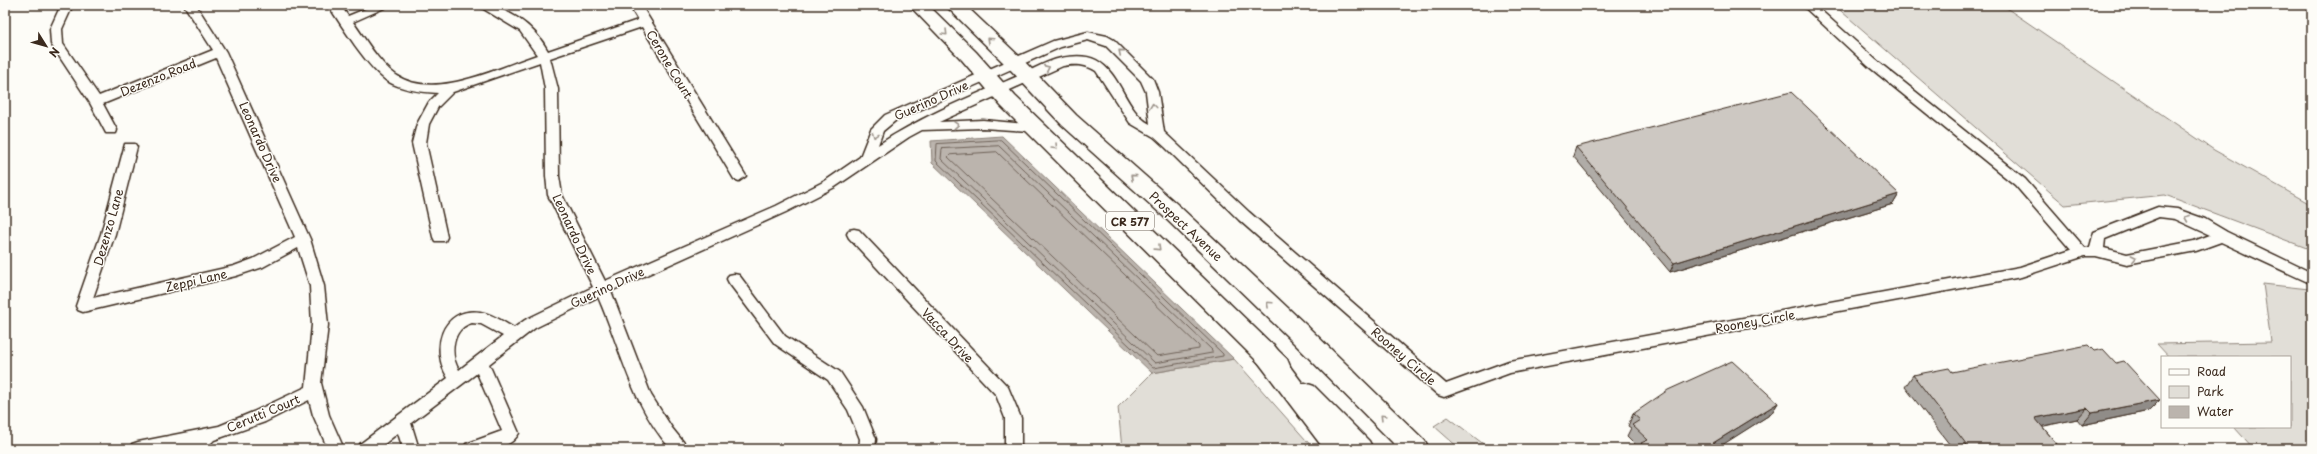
<svg xmlns="http://www.w3.org/2000/svg" width="2317" height="454" font-family="'Playpen Sans',sans-serif">
	<style>
		.green { fill: #e1ded7; stroke: #8e847a }
		.water { fill: #bbb4ad; stroke: #887d74 }
		.lines { fill: none; stroke-linecap: round; stroke-linejoin: round }
		.shore { stroke: #6e6157; stroke-width: 1 }
		.minor-casing { stroke: #3b2a1e; stroke-width: 3 }
		.primary-casing { stroke: #3b2a1e; stroke-width: 3 }
		.motorway-casing { stroke: #3b2a1e; stroke-width: 3 }
		.minor { fill: #fdfcf7; fill-rule: evenodd }
		.primary { fill: #fdfcf7; fill-rule: evenodd }
		.motorway { fill: #fdfcf7; fill-rule: evenodd }
		.wall { fill: #b0aca7; stroke: #3b2a1e }
		.shaded-wall { fill: #908c88; stroke: #3b2a1e }
		.building { fill: #cdc8c2; stroke: #3b2a1e }
		.oneway { stroke: #9c938a }
		.labels { text-anchor: middle; dominant-baseline: central; stroke-width: 3; stroke-linejoin: round; paint-order: stroke }
		.shield { fill: #fdfcf7; stroke: #75695f; stroke-width: 1 }
		.shield-label { font-size: 11px; font-weight: bold; fill: #3b2a1e }
		.street-label { font-size: 12px; fill: #3b2a1e; stroke: #fdfcf7 }
	</style>
	<rect width="100%" height="100%" fill="#fdfcf7"/>
	<filter id="ink" filterUnits="userSpaceOnUse"><feTurbulence type="fractalNoise" baseFrequency=".025" numOctaves="2"/><feDisplacementMap in="SourceGraphic" scale="8" xChannelSelector="R" yChannelSelector="G"/><feConvolveMatrix kernelMatrix="1 2 1 2 8 2 1 2 1" color-interpolation-filters="sRGB"/></filter>
	<g filter="url(#ink)">
		<!-- green -->
		<g class="green">
			<polygon points="1834,5 2002,5 2214,150 2312,205 2312,250 2165,195 2065,205"/>
			<polygon points="2263,284 2309,289 2312,291 2312,449 2254,449 2234,427 2290,427 2290,357 2169,357 2157,344 2271,342"/>
			<polygon points="1234,359 1314,449 1122,449 1118,407 1152,373"/>
			<polygon points="1448,417 1490,449 1460,449 1434,426"/>
		</g>
		<!-- water -->
		<polygon class="water" points="1002,136 1234,359 1152,373 932,163 931,141"/>
		<g class="lines">
			<!-- shore -->
			<g class="shore">
				<polygon points="1001,140 1223,354 1223,356 1153,368 936,161 937,144"/>
				<polygon points="999,146 1212,350 1212,353 1155,363 941,159 942,149"/>
				<polygon points="997,152 1199,346 1199,349 1157,356 948,157 950,155"/>
			</g>
			<defs>
				<g id="minor">
					<polygon points="61,5 73,5 62,29 63,44 99,96 213,50 184,5 196,5 226,52 310,239 324,286 328,325 321,383 329,415 344,449 328,449 313,415 309,400 265,422 214,440 205,449 187,449 189,445 171,449 130,449 132,444 138,442 219,426 253,412 306,387 312,325 310,286 298,248 263,267 236,276 83,312 78,310 76,306 101,234 125,144 135,144 137,147 115,234 93,298 234,266 253,259 295,237 216,58 103,104 117,130 116,133 106,133 90,103 51,44 50,29"/>
					<path d="M328,5H340L348,16L375,5H391L353,22C366,40 378,62 396,75C434,101 497,68 537,55L520,31L477,5C506,5 534,25 548,51L638,20L629,5H641L746,176L739,181L734,179L642,27L550,58L558,89L559,176L562,195L605,281L776,206L825,181L860,157L871,129L885,115L1053,41L1088,32L1107,36L1114,40L1153,79L1158,92L1164,132L1249,212L1446,384L1509,361L2020,267L2071,250L2015,185L1868,66L1802,5H1815L1876,60L2025,179L2085,248L2090,247L2094,232L2158,207L2177,209L2205,219L2227,232L2312,273V284L2221,242L2196,251L2127,264L2096,256H2085L2021,277L1510,373L1444,397L1438,395L1239,220L1165,147L1154,137L1130,123L1096,71C1084,64 1076,64 1063,66L939,122L983,120L1038,125L1044,129L1043,132L983,128L922,130L909,137L835,187L786,212L611,291L651,395L672,428L689,449H671C632,406 621,349 598,297L535,328L489,364L519,433C509,452 482,449 464,449L466,444L502,431L477,373L411,423L419,449H403L398,433L378,449H358L360,444L448,378C430,350 441,307 480,312C493,314 503,322 514,328L525,320L593,287L548,195L546,176L545,89L540,62L453,92L438,107L429,124L426,143L447,237L445,241H435L433,237L412,143L417,124L429,102L438,93C421,92 402,90 387,81C367,67 342,26 328,5ZM1088,40L1106,46L1141,81L1146,92L1150,124C1124,110 1122,74 1096,60C1086,55 1072,56 1061,58C1046,61 1030,71 1016,77C969,97 920,117 878,145L883,131L895,121L1061,47ZM2159,217L2175,219L2210,235L2194,241L2127,254L2104,248L2105,239ZM472,323L481,324L503,336L459,370C449,354 452,328 472,323Z"/>
					<polygon points="854,229 859,230 1008,387 1021,418 1021,449 1005,449 1005,418 996,395 849,238 847,234 849,230"/>
					<polygon points="734,274 739,275 785,336 840,372 863,407 876,439 875,449 859,449 860,439 848,410 828,380 775,344 729,283 727,279 729,275"/>
				</g>
				<g id="primary">
					<polygon points="909,5 928,5 976,52 1015,96 1287,359 1290,366 1287,373 1278,376 1269,373 1001,106 962,60"/>
					<polygon points="945,5 965,5 1022,59 1076,115 1178,205 1305,324 1425,441 1429,449 1399,449 1289,338 1162,215 1062,125 1008,67"/>
					<polygon points="1305,383 1314,386 1369,441 1373,449 1344,449 1296,400 1293,393 1296,386"/>
				</g>
				<polygon id="motorway" points="1264,342 1273,344 1352,449 1324,449 1255,358 1252,351 1255,344"/>
			</defs>
			<!-- minor casing -->
			<use href="#minor" class="minor-casing"/>
			<!-- primary casing -->
			<use href="#primary" class="primary-casing"/>
			<!-- motorway casing -->
			<use href="#motorway" class="motorway-casing"/>
			<!-- minor -->
			<use href="#minor" class="minor"/>
			<!-- primary -->
			<use href="#primary" class="primary"/>
			<!-- motorway -->
			<use href="#motorway" class="motorway"/>
		</g>
		<!-- wall -->
		<g class="wall">
			<polygon points="1576,147 1899,194 1893,204 1670,272 1573,156"/>
			<polygon points="1952,372 2149,411 2082,425 2077,419 2042,426 2061,449 1953,449 1905,387 1913,375"/>
			<polygon points="1778,403 1771,414 1718,447 1720,449 1638,449 1639,448 1627,436 1631,428 1628,426 1633,414"/>
		</g>
		<!-- shaded-wall -->
		<g class="shaded-wall">
			<polygon points="1899,194 1893,204 1670,272 1674,263"/>
			<polygon points="2160,400 2149,411 2082,425 2092,413"/>
			<polygon points="1778,403 1771,414 1716,449 1713,443"/>
			<polygon points="2087,408 2077,419 2026,430 2035,418"/>
		</g>
		<!-- building -->
		<g class="building">
			<polygon points="1791,92 1899,194 1674,263 1576,147"/>
			<polygon points="2088,345 2094,351 2103,349 2116,363 2124,361 2160,400 2092,413 2087,408 2035,418 2061,449 1970,449 1913,375 1949,368 1952,372"/>
			<polygon points="1732,361 1778,403 1713,443 1720,449 1646,449 1641,443 1648,440 1632,425 1640,420 1633,414 1668,390"/>
		</g>
		<!-- one-way arrows -->
		<defs><path id="oneway-chevron" d="M-2-3.5L2.5 0L-2 3.5" fill="none" stroke-width="1.6" stroke-linecap="round" stroke-linejoin="round"/></defs>
		<g class="oneway">
			<use href="#oneway-chevron" transform="translate(945 33) rotate(45)"/>
			<use href="#oneway-chevron" transform="translate(990 40) rotate(-137)"/>
			<use href="#oneway-chevron" transform="translate(1121 52) rotate(-140)"/>
			<use href="#oneway-chevron" transform="translate(1047 68) rotate(-24)"/>
			<use href="#oneway-chevron" transform="translate(1153 106) rotate(-97)"/>
			<use href="#oneway-chevron" transform="translate(956 125) rotate(-4)"/>
			<use href="#oneway-chevron" transform="translate(875 135) rotate(111)"/>
			<use href="#oneway-chevron" transform="translate(1055 147) rotate(45)"/>
			<use href="#oneway-chevron" transform="translate(1133 177) rotate(-139)"/>
			<use href="#oneway-chevron" transform="translate(2187 218) rotate(-158)"/>
			<use href="#oneway-chevron" transform="translate(1158 248) rotate(44)"/>
			<use href="#oneway-chevron" transform="translate(2134 258) rotate(-11)"/>
			<use href="#oneway-chevron" transform="translate(1269 304) rotate(-137)"/>
			<use href="#oneway-chevron" transform="translate(1383 417) rotate(-135)"/>
		</g>
	</g>
	<g class="labels">
		<!-- shield labels -->
		<rect class="shield" x="1106" y="212" width="48" height="18" rx="3"/>
		<g class="shield-label">
			<text x="1130" y="221">CR 577</text>
		</g>
		<!-- street labels -->
		<g class="street-label">
			<text transform="translate(670 64) rotate(59)">Cerone Court</text>
			<text transform="translate(158 77) rotate(-22)">Dezenzo Road</text>
			<text transform="translate(931 100) rotate(-24)">Guerino Drive</text>
			<text transform="translate(261 142) rotate(66)">Leonardo Drive</text>
			<text transform="translate(1186 226) rotate(43)">Prospect Avenue</text>
			<text transform="translate(108 227) rotate(-74)">Dezenzo Lane</text>
			<text transform="translate(575 234) rotate(65)">Leonardo Drive</text>
			<text transform="translate(196 280) rotate(-13)">Zeppi Lane</text>
			<text transform="translate(607 287) rotate(-25)">Guerino Drive</text>
			<text transform="translate(1755 321) rotate(-10)">Rooney Circle</text>
			<text transform="translate(948 335) rotate(47)">Vacca Drive</text>
			<text transform="translate(1404 356) rotate(41)">Rooney Circle</text>
			<text transform="translate(263 413) rotate(-23)">Cerutti Court</text>
		</g>
	</g>
	<!-- margin -->
	<rect width="2317" height="454" fill="none" stroke="#fdfcf7" stroke-width="20"/>
	<rect x="10" y="10" width="2297" height="434" fill="none" stroke="#3b2a1e" stroke-width="1.5" filter="url(#ink)"/>
	<!-- legend -->
	<rect x="2161" y="356" width="130" height="72" fill="#fdfcf7" stroke="#afa8a0"/>
	<rect x="2169" y="369" width="20" height="6" fill="#fdfcf7" stroke="#afa8a0"/>
	<text x="2197" y="376" font-size="12" fill="#3b2a1e">Road</text>
	<rect x="2169" y="386" width="20" height="12" fill="#e1ded7" stroke="#afa8a0"/>
	<text x="2197" y="396" font-size="12" fill="#3b2a1e">Park</text>
	<rect x="2169" y="406" width="20" height="12" fill="#bbb4ad" stroke="#afa8a0"/>
	<text x="2197" y="416" font-size="12" fill="#3b2a1e">Water</text>
	<!-- north arrow -->
	<g transform="translate(46 46) rotate(127)" stroke="#fdfcf7" stroke-width="3" paint-order="stroke">
	<path d="M0-3L7 15L0 10L-7 15Z" fill="#3b2a1e"/>
	<text y="-6" font-size="11" font-weight="bold" text-anchor="middle" fill="#3b2a1e">N</text>
	</g>
</svg>
